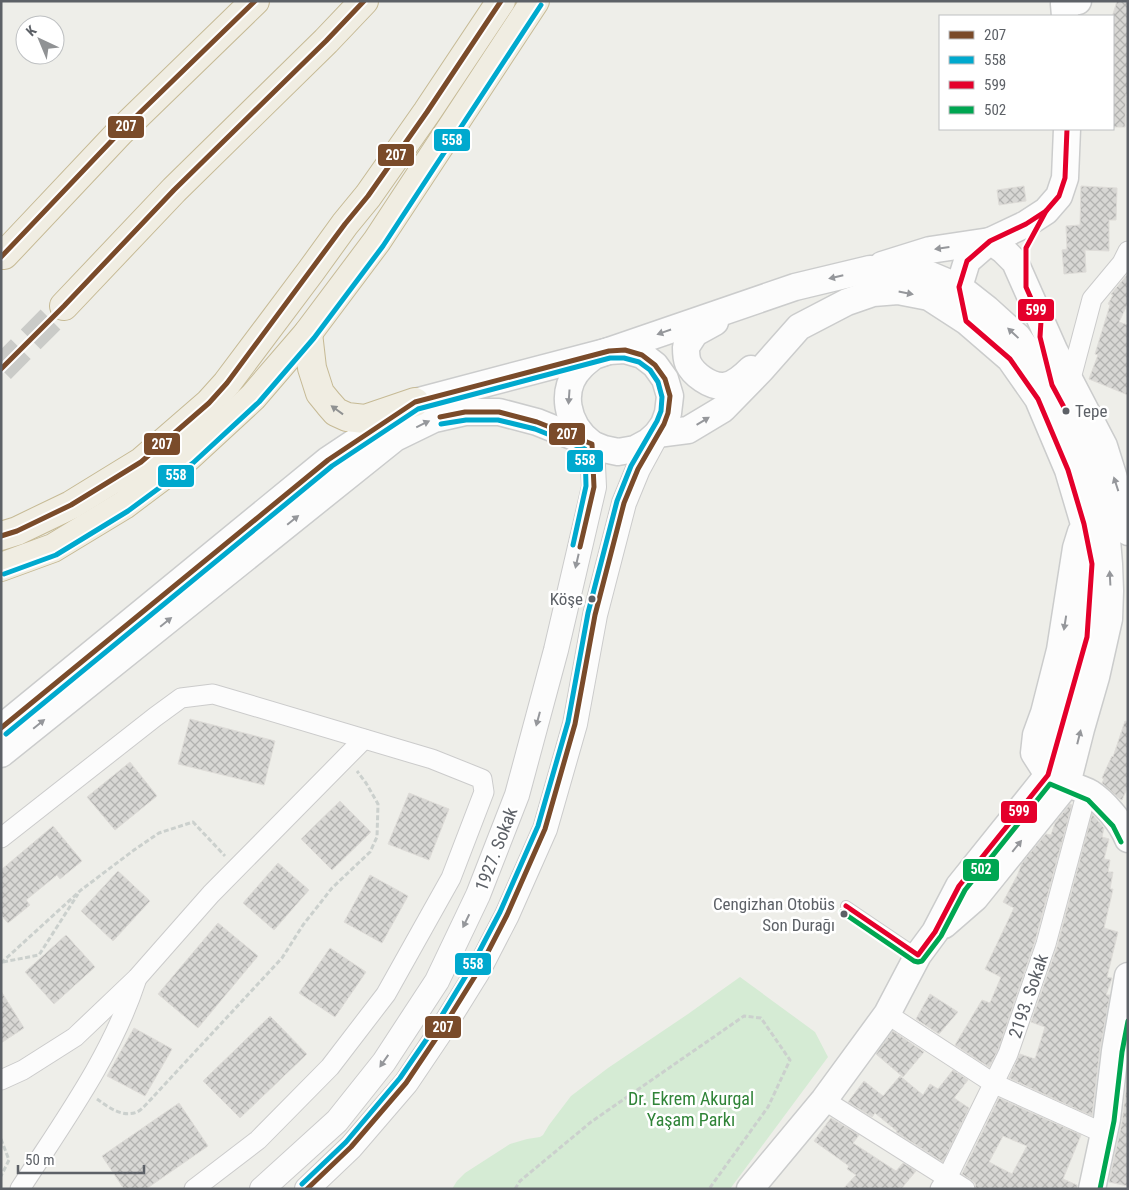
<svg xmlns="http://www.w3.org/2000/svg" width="1129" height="1190" font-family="'Roboto Condensed',sans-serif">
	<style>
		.park { fill: #d5ebd4 }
		.building { fill: url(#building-cross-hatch); stroke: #dedcd8; fill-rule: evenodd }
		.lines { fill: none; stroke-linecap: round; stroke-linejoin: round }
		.motorway-tunnel { stroke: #cacbc8; stroke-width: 28; stroke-dasharray: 28 14; stroke-linecap: butt }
		.service-casing { stroke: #cbcbcb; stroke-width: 12 }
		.minor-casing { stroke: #cbcbcb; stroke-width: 21 }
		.tertiary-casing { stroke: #cbcbcb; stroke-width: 26 }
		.secondary-casing { stroke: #cbcccc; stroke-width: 29 }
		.motorway-casing { stroke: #c6ba95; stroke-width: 30 }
		.path { stroke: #cbd0cd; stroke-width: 3; stroke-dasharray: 5 2.5; stroke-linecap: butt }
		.service { stroke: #fcfcfc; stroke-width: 10 }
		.minor { stroke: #fcfcfc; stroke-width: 19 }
		.tertiary { stroke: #fcfcfc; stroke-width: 24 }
		.secondary { stroke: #fcfcfc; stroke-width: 26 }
		.motorway { stroke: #f0ede2; stroke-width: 28 }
		.bus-1-casing { stroke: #fff; stroke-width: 9 }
		.bus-2-casing { stroke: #fff; stroke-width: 9 }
		.bus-3-casing { stroke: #fff; stroke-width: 9 }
		.bus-4-casing { stroke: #fff; stroke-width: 9 }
		.bus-1 { stroke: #7a4b2a; stroke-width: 5 }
		.bus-2 { stroke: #00a9ce; stroke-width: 5 }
		.bus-3 { stroke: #e4002b; stroke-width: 5 }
		.bus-4 { stroke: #00a651; stroke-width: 5 }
		.oneway { fill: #95979b }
		.oneway2 { fill: #909292 }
		.bus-dot { fill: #5d6167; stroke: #fff; stroke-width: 2 }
		.labels { text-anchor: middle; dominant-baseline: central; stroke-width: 5; stroke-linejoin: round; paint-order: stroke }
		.bus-label { font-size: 17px; fill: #5d6167; stroke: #fff; text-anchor: end }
		.street-label { font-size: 18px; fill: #5d6167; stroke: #fff }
		.park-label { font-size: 18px; fill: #308438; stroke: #fff }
		.line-badge { stroke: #fff; stroke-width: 2 }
		.badge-label { font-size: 14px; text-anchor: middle; font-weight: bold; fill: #fff }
	</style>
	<defs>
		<pattern id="building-cross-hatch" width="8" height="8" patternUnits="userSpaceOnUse" patternTransform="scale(1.25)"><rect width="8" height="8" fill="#d8d7d4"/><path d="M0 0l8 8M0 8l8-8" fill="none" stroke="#b2b2b0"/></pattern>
	</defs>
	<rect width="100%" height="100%" fill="#eeeee9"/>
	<!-- park -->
	<polygon class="park" points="740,977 815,1032 828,1057 730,1189 452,1189 457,1181 465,1173 510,1144 527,1139 540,1137 543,1135 549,1125 571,1096 608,1068 688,1014"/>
	<!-- building -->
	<g class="building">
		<polygon points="1117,1 1128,1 1128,94 1126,94 1125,127 1113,127 1113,14"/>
		<polygon points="1024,186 1026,201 999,205 997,190"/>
		<polygon points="1081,186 1117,188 1116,220 1109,220 1109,251 1085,250 1086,272 1064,274 1062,250 1067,249 1066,226 1080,225"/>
		<polygon points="1128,274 1128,303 1119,322 1128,325 1128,395 1089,379 1098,355 1095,354 1110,305 1108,304 1113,295 1111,294"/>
		<polygon points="190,719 275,741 264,785 178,764"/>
		<polygon points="1125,721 1128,722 1128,786 1122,800 1120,799 1102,783 1104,779 1102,778 1112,756 1113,757"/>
		<polygon points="130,762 157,796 115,830 87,797"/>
		<polygon points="409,793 449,809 429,860 388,844"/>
		<polygon points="340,801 371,832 332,870 301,839"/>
		<polygon points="1070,804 1072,805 1035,941 998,1050 989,1067 955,1045 982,1000 990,1003 1001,977 985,969 1014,908 1003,902 1018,874 1022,863 1046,834 1051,835 1055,823"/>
		<polygon points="1092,814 1104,828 1102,837 1109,839 1104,859 1110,860 1108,872 1113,872 1110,889 1113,889 1104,928 1118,932 1107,977 1112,978 1106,995 1110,995 1100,1049 1092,1116 1009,1078 1020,1054 1035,1059 1045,1027 1031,1022 1057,947"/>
		<polygon points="53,826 82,861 60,879 57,875 26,900 30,905 8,923 1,915 1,870"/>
		<polygon points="278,863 309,890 274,930 243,903"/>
		<polygon points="118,871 150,901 113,941 81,911"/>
		<polygon points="370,875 408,896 382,943 344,922"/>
		<polygon points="218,923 258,956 198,1028 158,994"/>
		<polygon points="66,935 95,967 54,1004 25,972"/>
		<polygon points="330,948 366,972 335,1017 299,993"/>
		<polygon points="1,991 24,1028 1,1043"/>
		<polygon points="930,994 958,1012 939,1034 916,1019"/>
		<polygon points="270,1016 307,1054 240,1118 203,1081"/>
		<polygon points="134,1028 172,1049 145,1096 107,1076"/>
		<polygon points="893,1031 924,1052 903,1077 876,1054"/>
		<polygon points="953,1070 968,1080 954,1098 969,1108 943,1162 896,1132 897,1131 875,1113 872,1117 848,1102 864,1081 883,1096 900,1076 923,1095 930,1084 938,1089"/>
		<polygon points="1128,1071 1128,1186 1109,1182 1122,1122"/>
		<path d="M999,1098L1081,1135L1063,1179L1077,1185V1189H976L975,1183L971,1180L962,1174ZM1003,1136L1027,1146L1012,1174L989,1162Z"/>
		<polygon points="179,1103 208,1146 146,1189 124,1189 102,1156"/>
		<polygon points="831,1118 859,1135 853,1143 896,1171 903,1163 916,1171 901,1189 843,1189 856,1175 847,1169 849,1166 814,1141"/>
	</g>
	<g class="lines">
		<!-- motorway-tunnel -->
		<polyline class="motorway-tunnel" points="1,369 64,306"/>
		<defs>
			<polyline id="service" points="846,906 917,954"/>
			<g id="minor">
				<polyline points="1070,382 1092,299 1122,263 1128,251"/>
				<polyline points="1,838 155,717 181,698 213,694 432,759 482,779 484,792 451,878 386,994 330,1067 258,1140 194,1189"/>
				<polyline points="887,1014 993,1083 1103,1133"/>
				<polyline points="1,1080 23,1070 75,1037 137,978 211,894 364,739"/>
				<polyline points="824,1100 965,1189"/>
				<path d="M20,1189C63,1122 111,1057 136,981"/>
				<polyline points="940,1189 947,1178 1008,1054 1046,944 1087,791"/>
			</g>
			<g id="tertiary">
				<polyline points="262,1189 337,1121 384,1062 437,981 478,895 517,795 556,650 594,487 592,444"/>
				<polyline points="307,1189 351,1147 406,1083 439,1034 477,973 507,915 545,829 575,724 595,615 624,503 638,469 657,434"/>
			</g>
			<g id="secondary">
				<polyline points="1065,16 1064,4 1078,1"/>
				<polyline points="882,265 930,250 990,241 1003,250 1015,262 1054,350 1104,446 1118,491 1128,532"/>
				<polyline points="962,303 959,287 967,261 990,241 1026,224 1046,211 1059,196 1065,178 1067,129"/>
				<path d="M715,322L695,333L686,347C686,352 686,358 688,363C693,374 710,387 724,386C734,385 744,376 751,369"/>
				<polyline points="657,434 688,430 723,409 761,370 799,327 847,302 873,293 898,291 929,297 966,321 1010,359 1038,399 1068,470 1084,524 1092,564 1087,637 1048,775 959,886 935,932 918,955 887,1014 824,1100 750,1189"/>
				<path d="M591,443C567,425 558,389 582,366C586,362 590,359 594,356L795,287L870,269L893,270L928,274L959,287L987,309L1018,337L1052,385L1078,434L1097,484L1105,516L1109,564L1110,591L1109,619L1096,677L1081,729L1067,784L975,898L944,925"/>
				<polyline points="1,728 328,460 415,402 609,351 625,350 642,355 655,365 665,379 670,396 668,413 664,424 657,434 648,442 635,449 618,452 604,449 537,422 499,412 465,412 434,419 395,438 1,754"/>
				<polyline points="1048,775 1034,753 1036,735 1044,713 1060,650 1076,548 1081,532"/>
				<path d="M1067,784C1075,787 1083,789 1090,793C1104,802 1122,823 1128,839"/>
				<polyline points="1092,1189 1107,1119 1115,1051 1128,976"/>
			</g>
			<g id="motorway">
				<polyline points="4,255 120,132 255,1"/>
				<polyline points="64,306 174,190 326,41 364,1"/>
				<polyline points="308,333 312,368 320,393 329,404 336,412 347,417 365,419 415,402"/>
				<polyline points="1,536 17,531 71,505 141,462 209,403 227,383 311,271 345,224 368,196 427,112 501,1"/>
				<polyline points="1,567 53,548 124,505 188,457 253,397 308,333 377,241 535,1"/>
			</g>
		</defs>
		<!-- service casing -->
		<use href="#service" class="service-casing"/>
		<!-- minor casing -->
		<use href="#minor" class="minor-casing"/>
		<!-- tertiary casing -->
		<use href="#tertiary" class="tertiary-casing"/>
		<!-- secondary casing -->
		<use href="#secondary" class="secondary-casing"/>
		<!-- motorway casing -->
		<use href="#motorway" class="motorway-casing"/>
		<!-- path -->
		<g class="path">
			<polyline points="3,962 39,955 78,894"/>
			<polyline points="1,963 81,890 134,850 159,833 193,822 225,856"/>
			<path d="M97,1099C108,1107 122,1118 137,1112C142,1110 150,1100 154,1096L282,958L303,925L332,888L370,852L377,837L378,804L366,783L357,771"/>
			<polyline points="1,1139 9,1160 1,1176"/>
			<polyline points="515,1189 520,1181 591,1122 744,1016 761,1018 790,1060 768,1107 709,1189"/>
		</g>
		<!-- service -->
		<use href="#service" class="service"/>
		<!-- minor -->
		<use href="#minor" class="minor"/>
		<!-- tertiary -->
		<use href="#tertiary" class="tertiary"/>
		<!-- secondary -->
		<use href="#secondary" class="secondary"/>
		<!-- motorway -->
		<use href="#motorway" class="motorway"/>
		<defs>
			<g id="bus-1">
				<polyline points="1,257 120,132 255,1"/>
				<polyline points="1,369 64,306 174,190 326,41 364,1"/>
				<polyline points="440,417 465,412 499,412 537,422 592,444 594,487 580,547"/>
				<polyline points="1,536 17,531 71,505 141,462 209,403 227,383 345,224 368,196 427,112 501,1"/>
				<polyline points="1,728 328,460 415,402 609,351 625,350 642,355 655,365 665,379 670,396 668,413 664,424 638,469 624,503 595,615 575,724 545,829 507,915 477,973 439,1034 406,1083 351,1147 307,1189"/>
			</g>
			<g id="bus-2">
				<polyline points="441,424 466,420 498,420 535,429 585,449 586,486 573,545"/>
				<polyline points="4,574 56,555 128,511 193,463 259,402 314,338 383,246 541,5"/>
				<polyline points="6,734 332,466 418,409 610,358 624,358 639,362 650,370 658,382 662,397 661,411 657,421 631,466 617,501 588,613 568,722 538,826 500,912 470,969 433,1030 400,1078 346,1142 302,1184"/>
			</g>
			<g id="bus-3">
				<polyline points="1046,211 1026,248 1026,287 1041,321 1040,337 1052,385 1066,411"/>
				<polyline points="846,906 918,955 935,932 959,886 1048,775 1087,637 1092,564 1084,524 1068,470 1038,399 1010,359 966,321 959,287 967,261 990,241 1026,224 1046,211 1059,196 1065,178 1067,129"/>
			</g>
			<g id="bus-4">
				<polyline points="842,912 914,961 918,962 922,961 941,936 965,890 1050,784 1088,800 1113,826 1121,842"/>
				<polyline points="1100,1189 1114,1121 1122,1052 1128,1021"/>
			</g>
		</defs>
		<!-- bus-1 casing -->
		<use href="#bus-1" class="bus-1-casing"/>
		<!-- bus-2 casing -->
		<use href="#bus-2" class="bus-2-casing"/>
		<!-- bus-3 casing -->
		<use href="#bus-3" class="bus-3-casing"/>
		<!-- bus-4 casing -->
		<use href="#bus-4" class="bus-4-casing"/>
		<!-- bus-1 -->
		<use href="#bus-1" class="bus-1"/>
		<!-- bus-2 -->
		<use href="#bus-2" class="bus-2"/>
		<!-- bus-3 -->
		<use href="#bus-3" class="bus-3"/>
		<!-- bus-4 -->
		<use href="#bus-4" class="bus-4"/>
	</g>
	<!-- one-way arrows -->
	<defs><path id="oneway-solid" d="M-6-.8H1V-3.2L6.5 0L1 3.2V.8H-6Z" transform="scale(1.25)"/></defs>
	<g class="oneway">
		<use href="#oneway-solid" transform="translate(942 248) rotate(172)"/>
		<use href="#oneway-solid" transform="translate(836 277) rotate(167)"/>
		<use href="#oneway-solid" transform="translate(906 293) rotate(11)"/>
		<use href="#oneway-solid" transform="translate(664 332) rotate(161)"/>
		<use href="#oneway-solid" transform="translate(1013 333) rotate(-137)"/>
		<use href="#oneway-solid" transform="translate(569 397) rotate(94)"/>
		<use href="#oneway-solid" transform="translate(703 421) rotate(-31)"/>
		<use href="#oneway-solid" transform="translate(423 424) rotate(-26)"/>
		<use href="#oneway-solid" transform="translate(1116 484) rotate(-108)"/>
		<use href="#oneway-solid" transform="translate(293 520) rotate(-39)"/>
		<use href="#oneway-solid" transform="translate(577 561) rotate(103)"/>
		<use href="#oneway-solid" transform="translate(1110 578) rotate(-93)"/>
		<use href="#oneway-solid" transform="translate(166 622) rotate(-39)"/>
		<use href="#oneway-solid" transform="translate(1065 623) rotate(99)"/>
		<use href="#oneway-solid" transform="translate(538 719) rotate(105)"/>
		<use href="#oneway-solid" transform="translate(39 724) rotate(-39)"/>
		<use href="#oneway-solid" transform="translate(1079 737) rotate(-76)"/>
		<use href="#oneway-solid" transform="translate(1017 846) rotate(-51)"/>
		<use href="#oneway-solid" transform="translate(466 921) rotate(116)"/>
		<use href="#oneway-solid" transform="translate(384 1061) rotate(125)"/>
	</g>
	<use class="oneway2" href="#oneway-solid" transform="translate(337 410) rotate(-144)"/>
	<!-- markers -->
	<g class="bus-dot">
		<circle cx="1066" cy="411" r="4.5"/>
		<circle cx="592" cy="599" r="4.5"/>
		<circle cx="844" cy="914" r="4.5"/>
	</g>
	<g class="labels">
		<!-- bus labels -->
		<g class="bus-label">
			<text x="1075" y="411" text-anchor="start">Tepe</text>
			<text x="583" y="599">Köşe</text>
			<text x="835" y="904">Cengizhan Otobüs<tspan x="835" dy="21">Son Durağı</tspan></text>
		</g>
		<!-- street labels -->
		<g class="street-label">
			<text transform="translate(496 849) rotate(-69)">1927. Sokak</text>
			<text transform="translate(1028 996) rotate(-71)">2193. Sokak</text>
		</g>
		<!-- park labels -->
		<g class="park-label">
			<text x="691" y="1098">Dr. Ekrem Akurgal<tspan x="691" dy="21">Yaşam Parkı</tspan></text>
		</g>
	</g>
	<g class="line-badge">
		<rect x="107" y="115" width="38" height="24" rx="5" fill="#7a4b2a"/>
		<rect x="433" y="128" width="38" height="24" rx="5" fill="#00a9ce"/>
		<rect x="377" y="143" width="38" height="24" rx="5" fill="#7a4b2a"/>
		<rect x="1017" y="298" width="38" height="24" rx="5" fill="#e4002b"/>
		<rect x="548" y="422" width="38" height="24" rx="5" fill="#7a4b2a"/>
		<rect x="143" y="432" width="38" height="24" rx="5" fill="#7a4b2a"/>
		<rect x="566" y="449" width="38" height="24" rx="5" fill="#00a9ce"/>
		<rect x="157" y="464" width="38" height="24" rx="5" fill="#00a9ce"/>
		<rect x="1000" y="800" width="38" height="24" rx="5" fill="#e4002b"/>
		<rect x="962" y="858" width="38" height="24" rx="5" fill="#00a651"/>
		<rect x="454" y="952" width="38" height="24" rx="5" fill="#00a9ce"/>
		<rect x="424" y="1015" width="38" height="24" rx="5" fill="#7a4b2a"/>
	</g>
	<g class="badge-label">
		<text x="126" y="131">207</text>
		<text x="452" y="145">558</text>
		<text x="396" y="160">207</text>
		<text x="1036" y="315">599</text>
		<text x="567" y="439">207</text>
		<text x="162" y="449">207</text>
		<text x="585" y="465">558</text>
		<text x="176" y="480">558</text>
		<text x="1019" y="816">599</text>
		<text x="981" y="874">502</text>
		<text x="473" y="969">558</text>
		<text x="443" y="1032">207</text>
	</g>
	<!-- border -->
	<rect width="1129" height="1190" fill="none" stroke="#5d6167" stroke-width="5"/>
	<!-- legend -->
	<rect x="939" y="15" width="175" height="115" fill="#ffffff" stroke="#bec0c2"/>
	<rect x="949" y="31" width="25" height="8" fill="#7a4b2a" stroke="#bec0c2"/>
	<text x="984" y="40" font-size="15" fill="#5d6167">207</text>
	<rect x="949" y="56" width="25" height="8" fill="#00a9ce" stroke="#bec0c2"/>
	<text x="984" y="65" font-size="15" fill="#5d6167">558</text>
	<rect x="949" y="81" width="25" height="8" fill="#e4002b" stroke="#bec0c2"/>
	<text x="984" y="90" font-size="15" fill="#5d6167">599</text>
	<rect x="949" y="106" width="25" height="8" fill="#00a651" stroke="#bec0c2"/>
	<text x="984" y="115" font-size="15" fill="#5d6167">502</text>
	<!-- north arrow -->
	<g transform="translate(40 40) rotate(316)"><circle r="24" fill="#ffffff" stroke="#bec0c2"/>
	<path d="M0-4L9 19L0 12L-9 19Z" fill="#909294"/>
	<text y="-8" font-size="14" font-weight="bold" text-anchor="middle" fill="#5d6167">K</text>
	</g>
	<!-- scale -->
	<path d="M18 1165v8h126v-8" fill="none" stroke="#5d6167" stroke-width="2.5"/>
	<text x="25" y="1165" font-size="15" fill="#5d6167" stroke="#ffffff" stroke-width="4" paint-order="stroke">50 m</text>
</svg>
